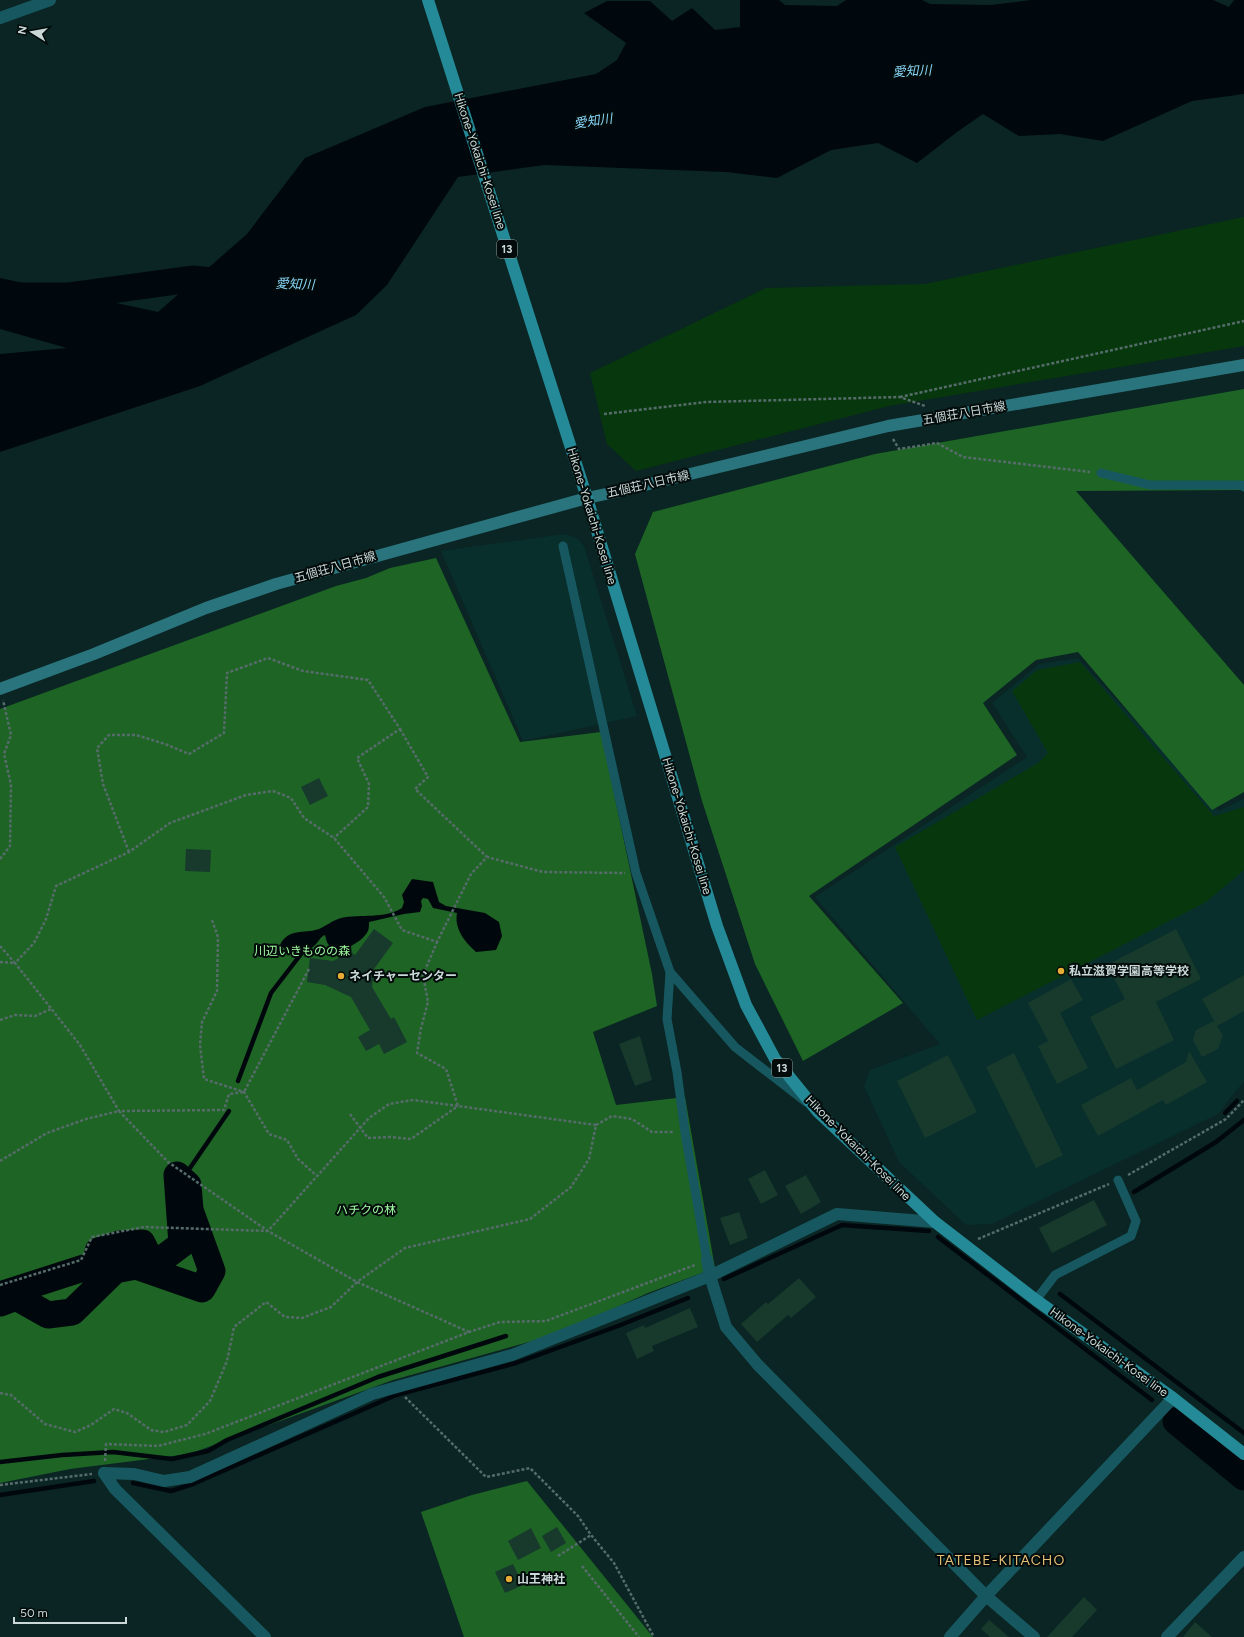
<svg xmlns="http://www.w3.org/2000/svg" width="1244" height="1637" font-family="Figtree,'Noto Sans JP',sans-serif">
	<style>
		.built { fill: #082f2c }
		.green { fill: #07380d }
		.forest { fill: #1e6425 }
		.water { fill: #00080d }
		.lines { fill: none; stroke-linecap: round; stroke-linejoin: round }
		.stream { stroke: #00080d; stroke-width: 4.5 }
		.river { stroke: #00080d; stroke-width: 27 }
		.building { fill: #173a2c }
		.path { stroke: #566c6a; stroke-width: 2.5; stroke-dasharray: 3 2; stroke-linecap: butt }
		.lane { stroke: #175860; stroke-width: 9 }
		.street { stroke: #175860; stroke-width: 12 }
		.secondary { stroke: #2a747d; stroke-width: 12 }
		.primary { stroke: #248a97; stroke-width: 12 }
		.poi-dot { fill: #e5ad35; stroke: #030c0b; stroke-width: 1.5 }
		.labels { text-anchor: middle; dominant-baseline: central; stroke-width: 4; stroke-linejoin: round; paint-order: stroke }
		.shield { fill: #030c0b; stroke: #8e9c9a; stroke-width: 1 }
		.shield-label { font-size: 11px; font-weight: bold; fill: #cad9d7 }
		.street-label { font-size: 12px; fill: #cad9d7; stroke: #030c0b }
		.park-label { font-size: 12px; fill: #9ef9a0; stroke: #030c0b }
		.poi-label { font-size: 12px; font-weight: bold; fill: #cad9d7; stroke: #030c0b; text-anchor: start }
		.water-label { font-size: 13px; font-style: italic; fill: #88d4f6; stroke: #030c0b }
		.quarter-label { font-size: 14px; letter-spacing: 1px; fill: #e5be77; stroke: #030c0b }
	</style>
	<rect width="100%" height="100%" fill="#0a2523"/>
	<!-- built -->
	<g class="built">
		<polygon points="564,534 577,538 584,546 637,716 523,741 441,551"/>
		<polygon points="1078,658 1218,811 1244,799 1244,1081 1218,1114 992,1224 966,1225 899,1162 864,1086 870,1070 940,1044 815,897 1027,757 992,703 1039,664"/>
	</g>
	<!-- green -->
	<g class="green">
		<polygon points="1244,217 1244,346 889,406 636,471 607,444 590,373 766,288 925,284"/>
		<polygon points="1080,662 1214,816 1244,807 1244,870 1206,902 977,1020 895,847 1038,763 1048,753 1012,691 1037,670"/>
	</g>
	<!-- forest -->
	<g class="forest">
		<polygon points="1244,389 1244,490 1076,491 1244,685 1244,792 1212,810 1078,652 1036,660 983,703 1017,755 809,896 903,1003 803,1061 755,964 702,801 635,554 653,512 875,454"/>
		<polygon points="436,558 520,742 601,732 652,974 657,1006 593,1032 616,1105 685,1097 715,1268 648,1293 557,1334 393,1380 189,1454 70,1469 0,1483 0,709 336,586 366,578 390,568"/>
		<polygon points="527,1481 653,1637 464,1637 421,1512 472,1495"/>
	</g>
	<!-- water -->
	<g class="water">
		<polygon points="740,0 779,0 785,5 837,6 846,0 922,0 930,4 991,5 1031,0 1213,0 1229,7 1234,0 1244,0 1244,94 1192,101 1103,141 1060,134 1019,136 983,114 957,132 917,163 878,143 831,150 777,178 726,172 544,165 458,177 387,285 356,315 200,386 0,452 0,354 67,348 0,329 0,278 158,312 247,234 305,158 425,107 596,74 617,60 626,43 584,13 607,1 650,1 672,21 692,8 715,30 740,27"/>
		<path d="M412,879L433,882L439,902L446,906L485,913L499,922L502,936L496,950L476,952C465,942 454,929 457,913L433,908L428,899L423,898L421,901L422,906L420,912L404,914L369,922C369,925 369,928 368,931C362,943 338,956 328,944C326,941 326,938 325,935C320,937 320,940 316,944C308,954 289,954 280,945C288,928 304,934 319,929C326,926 333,920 341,918C361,914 384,919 402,908L404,902L402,895Z"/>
	</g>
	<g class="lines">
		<!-- stream -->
		<g class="stream">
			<polyline points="238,1081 271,993 308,945"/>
			<polyline points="1225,1113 1237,1101"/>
			<polyline points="190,1168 229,1111"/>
			<polyline points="1134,1192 1216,1142 1244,1120"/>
			<polyline points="938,1237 1152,1400"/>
			<polyline points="724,1279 842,1225 929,1231"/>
			<polyline points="1060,1294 1244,1433"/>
			<polyline points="0,1462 62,1455 113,1452 172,1459 208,1451 227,1440 378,1377 506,1336"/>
			<polyline points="133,1483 171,1491 193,1484 396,1395 516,1363 618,1326 688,1298"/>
			<polyline points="0,1495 94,1481"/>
		</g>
		<!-- river -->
		<g class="river">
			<polyline points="0,294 15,296 68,296 192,279 233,283"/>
			<polyline points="0,1295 96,1264 98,1251 119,1244 142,1243 150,1259 162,1259 182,1244 177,1175 188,1185 190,1210 212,1271 202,1289 136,1266 115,1270 72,1312 48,1315 16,1297 0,1303"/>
			<polyline points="1176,1421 1244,1477"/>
		</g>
	</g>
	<!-- building -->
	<g class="building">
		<polygon points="319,778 328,796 310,805 301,787"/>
		<polygon points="186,849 211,850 210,872 185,871"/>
		<polygon points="374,929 393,943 374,969 372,987 391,1019 394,1017 407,1042 384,1054 379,1044 366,1051 358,1037 370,1030 351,997 325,985 307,982 310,958 333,961 351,952 355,955"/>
		<polygon points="1176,929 1201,979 1156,1002 1174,1040 1116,1069 1090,1017 1125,999 1107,965"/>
		<polygon points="1244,975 1244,1011 1217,1026 1223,1035 1218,1049 1202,1057 1193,1040 1196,1030 1214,1021 1216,1024 1202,999"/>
		<polygon points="1071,979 1083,1000 1060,1013 1088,1068 1057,1084 1038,1046 1048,1041 1028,1003"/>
		<polygon points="640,1036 652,1080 635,1086 619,1044"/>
		<polygon points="1189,1051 1207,1082 1166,1105 1163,1100 1098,1136 1081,1105 1131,1078 1137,1090 1186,1062"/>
		<polygon points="1014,1053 1063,1155 1036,1168 986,1067"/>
		<polygon points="948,1055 977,1112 925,1138 897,1081"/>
		<polygon points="765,1170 778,1195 761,1204 748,1179"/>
		<polygon points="806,1175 821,1202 801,1214 785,1186"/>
		<polygon points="1094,1200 1107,1225 1052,1253 1039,1228"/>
		<polygon points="739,1212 748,1238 730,1245 720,1218"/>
		<polygon points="799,1278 816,1297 791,1318 788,1315 757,1342 741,1324 766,1302 768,1304"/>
		<polygon points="690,1308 698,1327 652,1346 654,1351 637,1359 626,1333 644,1325 645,1328"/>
		<polygon points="557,1527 566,1543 551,1552 542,1536"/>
		<polygon points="531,1528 541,1548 518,1560 508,1541"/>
		<polygon points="513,1564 523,1585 505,1593 495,1572"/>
		<polygon points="1084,1597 1097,1610 1072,1637 1047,1637"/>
		<polygon points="989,1620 1009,1637 990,1637 981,1629"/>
		<polygon points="1195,1622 1212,1637 1183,1637"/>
	</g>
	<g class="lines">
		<!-- path -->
		<g class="path">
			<polyline points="900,397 1244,321"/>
			<polyline points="604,414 706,402 900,397 925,406"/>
			<polyline points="893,439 899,449 937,443 963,457 1090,472"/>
			<polyline points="400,729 428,777 415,789 487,857"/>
			<polyline points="129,852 103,784 97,748 109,735 136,735 165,744 189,754 224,733 227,673 268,658 303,671 368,680 400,729 357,758 369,784 368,807 334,838"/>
			<polyline points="0,859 10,846 11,785 4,754 11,735 3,700"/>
			<polyline points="212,920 218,937 217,991 202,1022 200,1045 204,1079 244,1092 269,1134 287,1140 298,1159 317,1176"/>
			<polyline points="0,946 15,963"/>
			<polyline points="0,962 14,963"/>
			<polyline points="309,969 244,1092 229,1094 224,1110 119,1111 80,1045 15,963 34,943 46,919 56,886 129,852 170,823 246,795 273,791 291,798 304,818 334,838 384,897 402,930 437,942 471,874 487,857 543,872 625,873"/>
			<polyline points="0,1020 15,1015 35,1016 51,1009"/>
			<polyline points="350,1114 368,1138 390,1137 411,1139 458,1106"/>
			<polyline points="596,1125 612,1116 632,1119 652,1132 674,1132"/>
			<polyline points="0,1161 47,1133 86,1119 119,1111 168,1162 268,1231 357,1282 469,1332"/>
			<polyline points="1128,1175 1226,1119 1244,1100"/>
			<polyline points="978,1239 1109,1184"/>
			<polyline points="0,1285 81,1260 92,1237 144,1227 268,1231 369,1118 389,1104 413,1100 458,1106"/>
			<polyline points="0,1393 11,1395 45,1424 75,1432 91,1425 114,1409 127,1413 151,1430 164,1432 187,1425 210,1401 227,1361 234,1327 266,1302 285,1317 302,1318 331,1307 357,1282 405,1248 530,1219 571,1187 589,1159 596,1125 458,1106 446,1069 417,1053 421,1028 428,1002 423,975 437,942"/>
			<polyline points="405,1397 486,1477 530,1468 578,1516 591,1535 614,1563 654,1637"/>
			<polyline points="105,1461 106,1444 158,1446 205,1434 469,1332 500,1322 546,1321 695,1265"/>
			<polyline points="0,1485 92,1474"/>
			<polyline points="558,1556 591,1535"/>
			<polyline points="582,1566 639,1637"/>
		</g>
		<!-- lane -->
		<g class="lane">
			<polyline points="1101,473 1150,485 1242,485 1244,487"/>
			<polyline points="563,546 636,873 670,972 667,1019 677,1072 685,1132 707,1260"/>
			<polyline points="670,972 735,1047 806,1102"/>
			<polyline points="1036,1300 1055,1275 1131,1236 1136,1221 1118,1180"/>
		</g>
		<!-- street -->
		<g class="street">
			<polyline points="0,18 50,0"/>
			<polyline points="707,1260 710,1276 726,1327 758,1365 986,1596 1034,1637"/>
			<polyline points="104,1473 134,1474 164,1481 190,1477 372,1394 512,1355 710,1276 837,1214 935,1222"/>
			<polyline points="104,1473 115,1489 265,1637"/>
			<polyline points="950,1637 986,1596 1173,1398"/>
			<polyline points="1167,1637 1244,1557"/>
		</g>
		<!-- secondary -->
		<polyline class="secondary" points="0,689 94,654 206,608 276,584 587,498 620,491 888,426 1244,365"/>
		<!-- primary -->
		<polyline class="primary" points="428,0 587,498 717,926 746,1005 775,1059 818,1112 935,1222 1036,1300 1173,1398 1244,1454"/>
	</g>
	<!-- markers -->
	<g class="poi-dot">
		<circle cx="1061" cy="971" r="4"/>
		<circle cx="341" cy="976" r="4"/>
		<circle cx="509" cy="1579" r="4"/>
	</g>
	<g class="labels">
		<!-- shield labels -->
		<g class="shield">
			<rect x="497" y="240" width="20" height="18" rx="3"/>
			<rect x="772" y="1059" width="20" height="18" rx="3"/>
		</g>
		<g class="shield-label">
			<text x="507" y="249">13</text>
			<text x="782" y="1068">13</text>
		</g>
		<!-- street labels -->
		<g class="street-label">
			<text transform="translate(480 161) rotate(72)">Hikone-Yokaichi-Kosei line</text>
			<text transform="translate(964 413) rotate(-10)">五個荘八日市線</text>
			<text transform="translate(648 484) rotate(-13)">五個荘八日市線</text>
			<text transform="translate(592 516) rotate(73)">Hikone-Yokaichi-Kosei line</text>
			<text transform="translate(335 567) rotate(-16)">五個荘八日市線</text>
			<text transform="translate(687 826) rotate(73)">Hikone-Yokaichi-Kosei line</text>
			<text transform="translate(858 1148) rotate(45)">Hikone-Yokaichi-Kosei line</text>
			<text transform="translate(1109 1352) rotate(36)">Hikone-Yokaichi-Kosei line</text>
		</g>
		<!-- park labels -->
		<g class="park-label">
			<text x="302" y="951">川辺いきものの森</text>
			<text x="366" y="1210">ハチクの林</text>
		</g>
		<!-- poi labels -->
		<g class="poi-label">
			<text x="1069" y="971">私立滋賀学園高等学校</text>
			<text x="349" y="976">ネイチャーセンター</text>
			<text x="517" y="1579">山王神社</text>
		</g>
		<!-- water labels -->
		<g class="water-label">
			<text transform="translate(912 71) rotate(-3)">愛知川</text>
			<text transform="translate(593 121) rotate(-8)">愛知川</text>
			<text transform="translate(295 284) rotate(2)">愛知川</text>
		</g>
		<!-- quarter labels -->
		<g class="quarter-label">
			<text x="1001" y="1560">TATEBE-KITACHO</text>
		</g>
	</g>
	<!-- north arrow -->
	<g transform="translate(32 32) rotate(281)" stroke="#030c0b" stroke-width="3" paint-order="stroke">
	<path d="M0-3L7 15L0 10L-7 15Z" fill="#cad9d7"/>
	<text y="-6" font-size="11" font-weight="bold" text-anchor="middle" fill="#cad9d7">N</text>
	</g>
	<!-- scale -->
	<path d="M14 1617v6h112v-6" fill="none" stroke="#cad9d7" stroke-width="2"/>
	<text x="20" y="1617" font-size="12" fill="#cad9d7" stroke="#030c0b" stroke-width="3" paint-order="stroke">50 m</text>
</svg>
